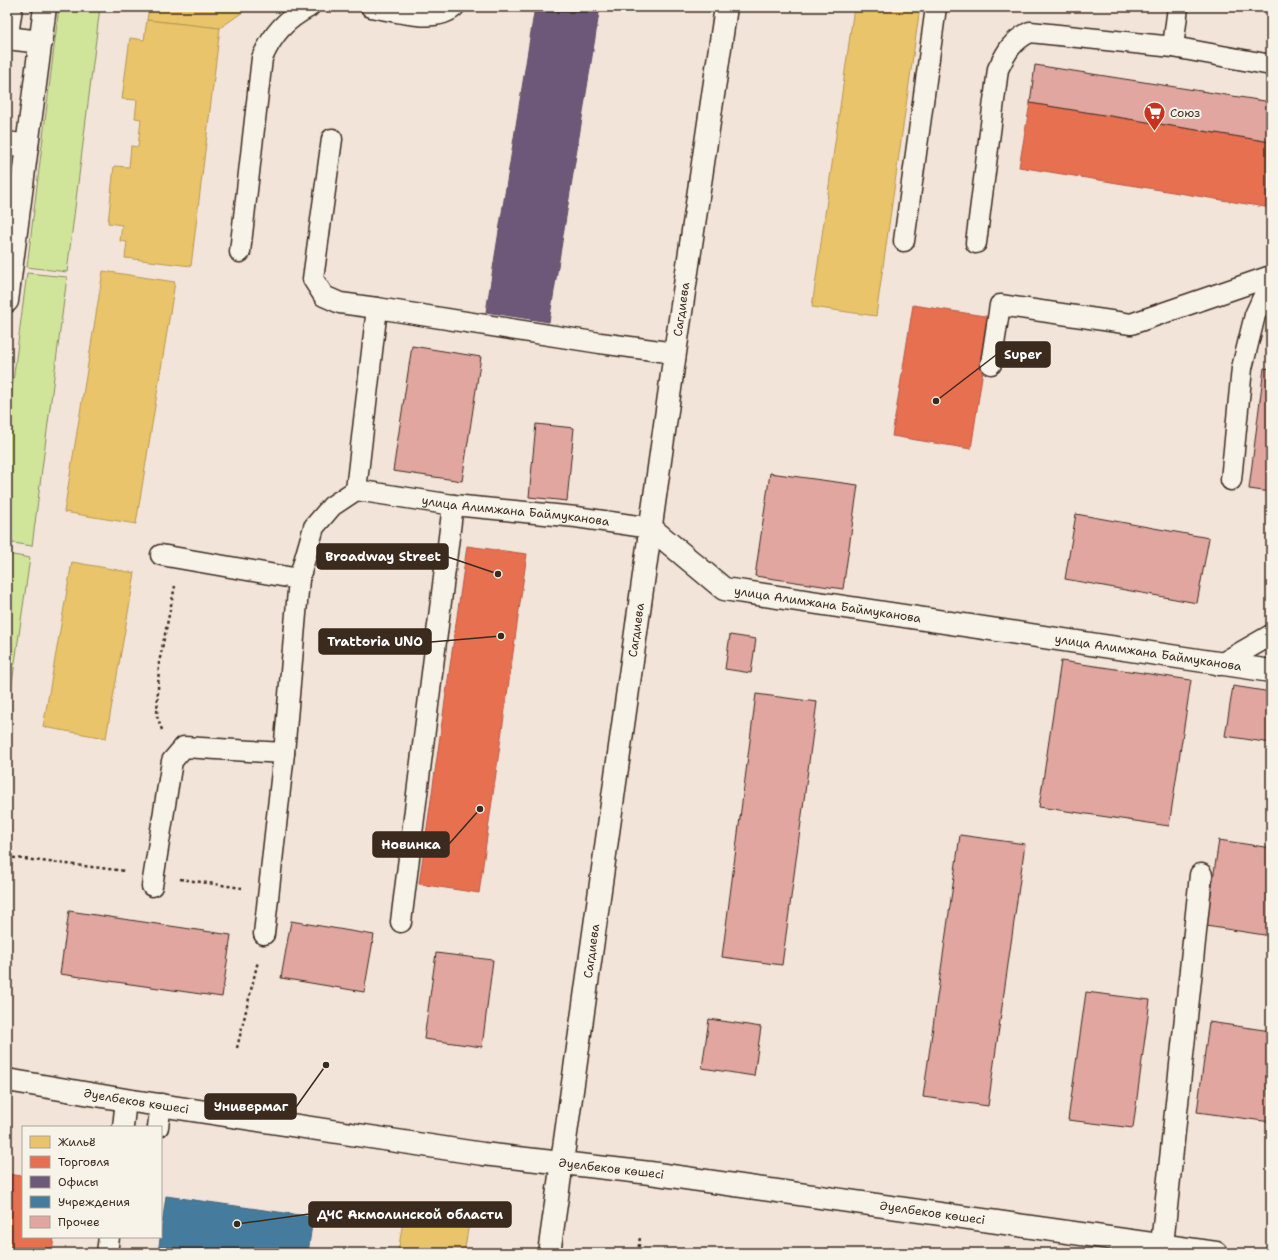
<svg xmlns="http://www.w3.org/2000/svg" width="1278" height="1260" font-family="'Shantell Sans',sans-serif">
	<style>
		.green { fill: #d1e59a; stroke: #86885c }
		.homes { fill: #e9c46a; stroke: #b59653 }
		.shops { fill: #e76f51; stroke: #b35a42 }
		.offices { fill: #6d597a; stroke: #5e4b5e }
		.public { fill: #457b9d; stroke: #426377 }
		.building { fill: #e1a6a0; stroke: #3b2a1e }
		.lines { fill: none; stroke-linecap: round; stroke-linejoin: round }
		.lane-casing { stroke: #3b2a1e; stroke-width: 23 }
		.street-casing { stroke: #3b2a1e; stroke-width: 25 }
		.secondary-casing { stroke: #3b2a1e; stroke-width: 25 }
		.path { stroke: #3b2a1e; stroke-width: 2.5; stroke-dasharray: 3 3; stroke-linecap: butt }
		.lane { stroke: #f7f3e8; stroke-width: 20 }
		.street { stroke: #f7f3e8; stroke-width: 22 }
		.secondary { stroke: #f7f3e8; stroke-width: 22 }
		.labels { text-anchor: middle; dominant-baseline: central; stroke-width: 4; stroke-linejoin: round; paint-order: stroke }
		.poi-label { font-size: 12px; fill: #3b2a1e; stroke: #f7f3e8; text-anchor: start }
		.street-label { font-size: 12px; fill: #3b2a1e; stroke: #f7f3e8 }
		.leader { fill: none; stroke: #3b2a1e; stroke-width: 1.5 }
		.callout-dot { fill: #3b2a1e; stroke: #f7f3e8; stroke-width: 1.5 }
		.callout { fill: #3b2a1e; stroke: #3b2a1e; stroke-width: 1.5 }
		.callout-label { font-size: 13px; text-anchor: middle; font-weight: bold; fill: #fff }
	</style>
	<rect width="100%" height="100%" fill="#f3e4da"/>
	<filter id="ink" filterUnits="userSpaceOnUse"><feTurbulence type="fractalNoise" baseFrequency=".025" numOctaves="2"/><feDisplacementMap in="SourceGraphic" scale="8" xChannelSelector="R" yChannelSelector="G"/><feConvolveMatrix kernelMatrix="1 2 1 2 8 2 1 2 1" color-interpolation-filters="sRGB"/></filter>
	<g filter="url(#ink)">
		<!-- green -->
		<g class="green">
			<polygon points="59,7 100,7 67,272 27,267"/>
			<polygon points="27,273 67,277 32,546 7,542 7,428"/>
			<polygon points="7,554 30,558 7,718"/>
		</g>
		<!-- homes -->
		<g class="homes">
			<polygon points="149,7 250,7 220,28 147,20"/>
			<polygon points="854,7 920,7 876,316 812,307"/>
			<polygon points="147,20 220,28 191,266 125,258 127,242 120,241 122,225 108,223 114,166 129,167 131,146 138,147 141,119 135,118 137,100 122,99 130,38 144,40"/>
			<polygon points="103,271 175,282 136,524 64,512"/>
			<polygon points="72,562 135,573 106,738 43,727"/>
			<polygon points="404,1214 469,1224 464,1253 398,1253"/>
		</g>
		<!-- shops -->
		<g class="shops">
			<polygon points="1030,103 1271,142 1271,208 1019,167"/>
			<polygon points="913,305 991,317 971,449 892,436"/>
			<polygon points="467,546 527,554 479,893 419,884"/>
			<polygon points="7,1174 23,1176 23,1237 54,1237 52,1253 7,1253"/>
		</g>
		<!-- offices -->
		<polygon class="offices" points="535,7 600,7 549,322 486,312"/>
		<!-- public -->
		<polygon class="public" points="166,1196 313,1217 308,1253 158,1253"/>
		<!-- building -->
		<g class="building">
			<polygon points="1035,65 1271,102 1271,142 1030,103"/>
			<polygon points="412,346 481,357 462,481 393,471"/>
			<polygon points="1264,368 1271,369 1271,492 1249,489"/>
			<polygon points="536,424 574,428 567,501 529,497"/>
			<polygon points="770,473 858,485 843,589 755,576"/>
			<polygon points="1076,514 1209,538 1197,603 1065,579"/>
			<polygon points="730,635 756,639 751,673 725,669"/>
			<polygon points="1061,661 1191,680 1169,826 1039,807"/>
			<polygon points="1233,686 1271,692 1271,743 1225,736"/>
			<polygon points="756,694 817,702 782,965 722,957"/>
			<polygon points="960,835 1025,844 988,1106 923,1097"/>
			<polygon points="1219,840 1271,848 1271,936 1206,926"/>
			<polygon points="69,911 231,935 222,997 60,974"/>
			<polygon points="291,921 374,935 364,992 281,978"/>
			<polygon points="436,953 493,960 482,1047 424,1039"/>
			<polygon points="1086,992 1150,1000 1133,1128 1068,1120"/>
			<polygon points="709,1019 761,1027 754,1076 702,1068"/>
			<polygon points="1209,1022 1271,1031 1271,1122 1197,1112"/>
		</g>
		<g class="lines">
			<defs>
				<g id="lane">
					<path d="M371,7C394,11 436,24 454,7"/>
					<polyline points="1173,47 1271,65"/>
					<polyline points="904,241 936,7"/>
					<path d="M976,243L998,69C1007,51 1012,41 1030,32L1173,47L1178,7"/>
					<path d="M240,252L262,58C273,34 285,20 309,7"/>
					<polyline points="377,308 600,343 675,353"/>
					<polyline points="991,364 1000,305 1131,324 1271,276"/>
					<polyline points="1231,480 1242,368 1255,315 1271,280"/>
					<path id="s1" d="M356,490L453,505L576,517L651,528"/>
					<polyline points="161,555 299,579"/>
					<polyline points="1219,665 1271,635"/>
					<polyline points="152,886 172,761 184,747 284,753"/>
					<polyline points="401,922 453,505"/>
					<polyline points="264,934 284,753 299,579 314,527 332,506 356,490 377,308 340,303 324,296 313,279 332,139"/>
					<polyline points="123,1127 126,1100"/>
					<polyline points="158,1127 161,1104"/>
					<polyline points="107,1253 109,1237"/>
				</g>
				<g id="street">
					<polyline points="7,35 11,7"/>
					<polyline points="7,38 41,42"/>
					<polyline points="7,143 27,146"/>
					<polyline points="7,301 45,7"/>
					<path id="s2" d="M651,528L724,589L1271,671"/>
					<polyline points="1162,1245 1201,875"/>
					<polyline points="549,1253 562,1162"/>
				</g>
				<g id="secondary">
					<path id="s3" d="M7,1080L126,1100L483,1154L650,1173L1216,1253"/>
					<path id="s4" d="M562,1162L675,353L726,7"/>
				</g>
			</defs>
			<!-- lane casing -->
			<use href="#lane" class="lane-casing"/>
			<!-- street casing -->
			<use href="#street" class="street-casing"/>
			<!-- secondary casing -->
			<use href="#secondary" class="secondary-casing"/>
			<!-- path -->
			<g class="path">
				<polyline points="162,730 157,716 159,663 175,586"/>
				<polyline points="7,857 126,871"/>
				<polyline points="180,879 242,888"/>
				<polyline points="237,1048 258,961"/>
				<polyline points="638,1253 640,1237"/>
			</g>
			<!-- lane -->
			<use href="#lane" class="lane"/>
			<!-- street -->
			<use href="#street" class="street"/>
			<!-- secondary -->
			<use href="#secondary" class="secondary"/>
		</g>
	</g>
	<!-- icons -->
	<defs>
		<symbol id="supermarket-pin" viewBox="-11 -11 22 30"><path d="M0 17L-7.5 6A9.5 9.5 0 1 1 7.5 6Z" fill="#c8321e" stroke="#f7f3e8"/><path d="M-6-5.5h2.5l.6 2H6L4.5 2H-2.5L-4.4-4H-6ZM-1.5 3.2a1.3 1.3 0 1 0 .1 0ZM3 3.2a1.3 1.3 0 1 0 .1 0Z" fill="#fff"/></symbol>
	</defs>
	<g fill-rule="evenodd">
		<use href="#supermarket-pin" x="1142" y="100" width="25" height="34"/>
	</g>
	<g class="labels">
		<!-- poi labels -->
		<g class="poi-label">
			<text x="1170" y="113">Союз</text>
		</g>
		<!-- street labels -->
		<g class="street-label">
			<text stroke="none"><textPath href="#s4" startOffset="861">Сагдиева</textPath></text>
			<text stroke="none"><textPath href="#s1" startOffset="161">улица Алимжана Баймуканова</textPath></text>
			<text stroke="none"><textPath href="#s2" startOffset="200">улица Алимжана Баймуканова</textPath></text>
			<text stroke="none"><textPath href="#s4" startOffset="537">Сагдиева</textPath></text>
			<text stroke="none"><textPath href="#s2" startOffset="524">улица Алимжана Баймуканова</textPath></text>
			<text stroke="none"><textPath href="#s4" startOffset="213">Сагдиева</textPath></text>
			<text stroke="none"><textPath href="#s3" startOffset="131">Әуелбеков көшесі</textPath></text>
			<text stroke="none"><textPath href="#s3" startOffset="611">Әуелбеков көшесі</textPath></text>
			<text stroke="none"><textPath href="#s3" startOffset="935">Әуелбеков көшесі</textPath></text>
		</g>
	</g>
	<!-- callouts -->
	<path class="leader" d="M936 401L996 355M498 574L448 557M501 636L431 642M480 809L449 844M326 1065L296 1107M237 1224L309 1214"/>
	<g class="callout-dot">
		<circle cx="936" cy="401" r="4"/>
		<circle cx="498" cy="574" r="4"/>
		<circle cx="501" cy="636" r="4"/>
		<circle cx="480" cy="809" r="4"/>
		<circle cx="326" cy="1065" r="4"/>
		<circle cx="237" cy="1224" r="4"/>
	</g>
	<g class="callout">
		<rect x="996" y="342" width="54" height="25" rx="4"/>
		<rect x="317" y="544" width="131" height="25" rx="4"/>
		<rect x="319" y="629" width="112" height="25" rx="4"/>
		<rect x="373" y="832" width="76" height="25" rx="4"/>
		<rect x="205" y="1094" width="91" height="25" rx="4"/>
		<rect x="309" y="1202" width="202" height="25" rx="4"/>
	</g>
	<g class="callout-label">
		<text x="1023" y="359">Super</text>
		<text x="383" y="561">Broadway Street</text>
		<text x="375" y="646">Trattoria UNO</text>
		<text x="411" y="849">Новинка</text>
		<text x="251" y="1111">Универмаг</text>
		<text x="410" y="1219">ДЧС Акмолинской области</text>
	</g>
	<!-- margin -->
	<rect width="1278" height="1260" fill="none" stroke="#f7f3e8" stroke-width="24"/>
	<rect x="12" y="12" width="1254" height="1236" fill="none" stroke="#3b2a1e" stroke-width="1.5" filter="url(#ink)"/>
	<!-- legend -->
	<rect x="22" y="1126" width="140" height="112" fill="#f7f3e8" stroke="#aca397"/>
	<rect x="30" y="1136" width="20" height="12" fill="#e9c46a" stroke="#aca397"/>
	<text x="58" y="1146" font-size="12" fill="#3b2a1e">Жильё</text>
	<rect x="30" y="1156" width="20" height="12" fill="#e76f51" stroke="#aca397"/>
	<text x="58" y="1166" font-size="12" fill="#3b2a1e">Торговля</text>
	<rect x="30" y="1176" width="20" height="12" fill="#6d597a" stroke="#aca397"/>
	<text x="58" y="1186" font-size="12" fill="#3b2a1e">Офисы</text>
	<rect x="30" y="1196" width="20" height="12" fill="#457b9d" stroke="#aca397"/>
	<text x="58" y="1206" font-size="12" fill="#3b2a1e">Учреждения</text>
	<rect x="30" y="1216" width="20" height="12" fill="#e1a6a0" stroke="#aca397"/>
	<text x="58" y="1226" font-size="12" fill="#3b2a1e">Прочее</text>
</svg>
